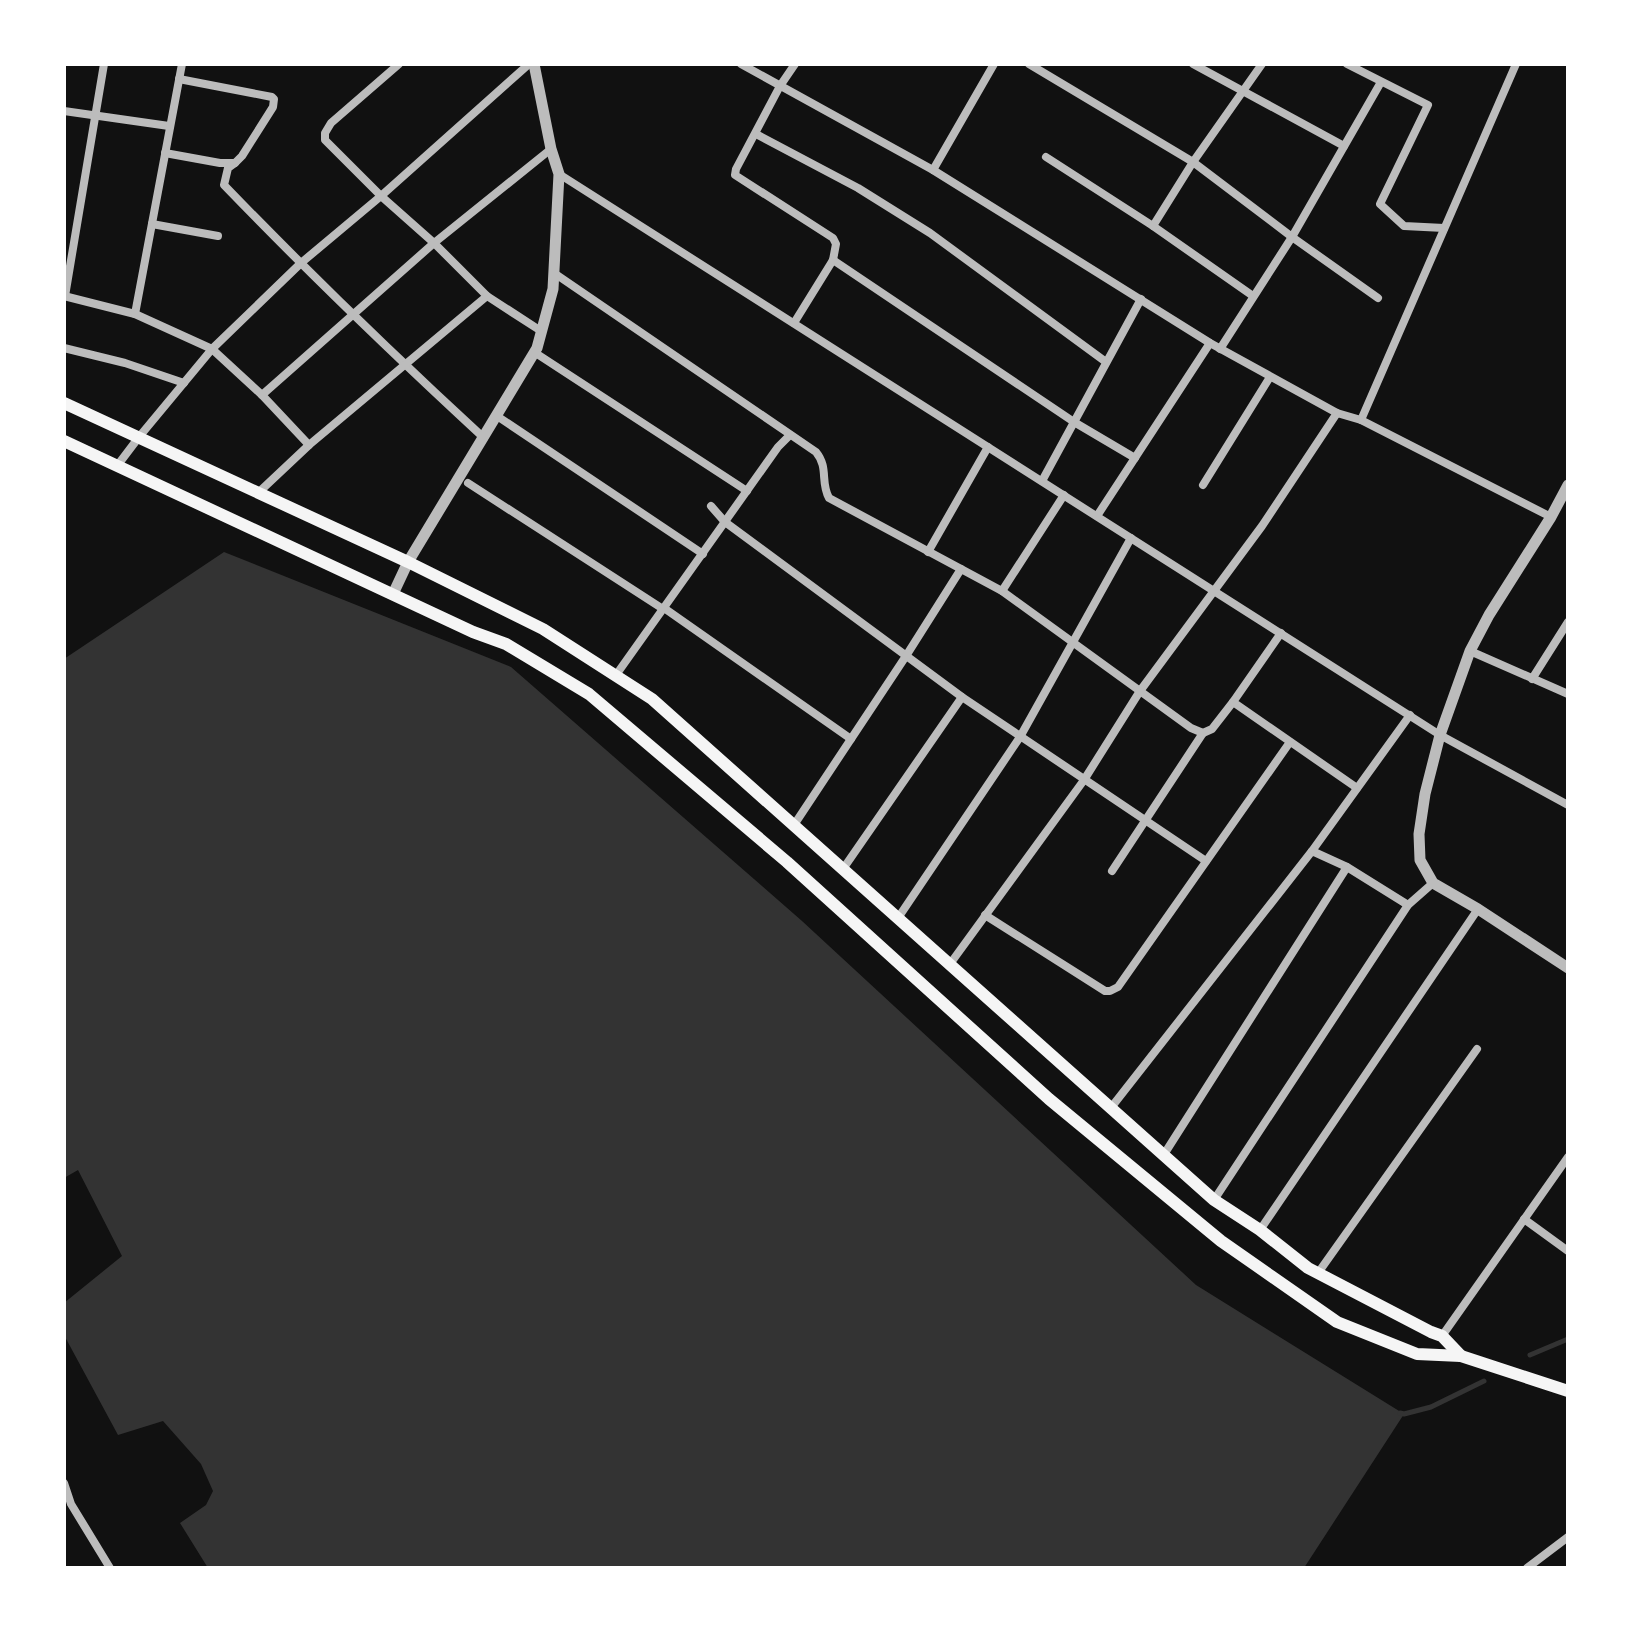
<svg xmlns="http://www.w3.org/2000/svg" width="1632" height="1632" font-family="Cabin,sans-serif">
	<style>
		.water { fill: #333 }
		.lines { fill: none; stroke-linecap: round; stroke-linejoin: round }
		.stream { stroke: #333; stroke-width: 5 }
		.minor { stroke: #bcbcbc; stroke-width: 8 }
		.tertiary { stroke: #bcbcbc; stroke-width: 11 }
		.secondary { stroke: #f5f5f5; stroke-width: 12 }
	</style>
	<rect width="100%" height="100%" fill="#111"/>
	<!-- water -->
	<polygon class="water" points="224,552 511,667 802,921 1196,1285 1404,1414 1304,1568 208,1568 180,1523 206,1505 213,1491 201,1464 163,1421 118,1435 64,1335 64,1303 122,1256 78,1170 64,1178 64,659"/>
	<g class="lines">
		<!-- stream -->
		<g class="stream">
			<polyline points="1530,1355 1568,1339"/>
			<polyline points="1400,1413 1404,1414 1431,1407 1484,1381"/>
		</g>
		<!-- minor -->
		<g class="minor">
			<polyline points="399,64 331,123 325,133 325,140 381,196 434,243 487,296 541,331"/>
			<polyline points="741,64 933,170 1210,343 1337,413 1361,420 1551,517"/>
			<polyline points="1029,64 1193,162 1292,237 1378,298"/>
			<polyline points="1193,64 1344,146"/>
			<polyline points="1347,64 1428,105 1380,204 1404,226 1444,228"/>
			<polyline points="64,111 169,126"/>
			<polyline points="756,134 858,188 930,233 1106,362"/>
			<polyline points="165,153 220,163 235,163 242,156 273,107 274,99 272,97 179,79"/>
			<polyline points="1046,157 1153,226"/>
			<path d="M235,163L228,168L224,185C308,272 395,356 484,438"/>
			<polyline points="933,170 994,64"/>
			<polyline points="559,174 1440,735 1568,805"/>
			<polyline points="152,224 218,236"/>
			<polyline points="833,260 1074,422 1135,458"/>
			<path d="M554,273L816,452C829,468 820,482 829,498L1002,591L1191,728L1203,733L1212,729L1233,702"/>
			<polyline points="64,296 135,314 212,349 262,395 309,445"/>
			<polyline points="65,296 104,64"/>
			<polyline points="1253,296 1153,226 1193,162 1262,64"/>
			<polyline points="135,314 182,64"/>
			<polyline points="794,323 833,260 836,244 833,238 735,175 736,169 780,86 795,64"/>
			<polyline points="64,348 125,363 184,383"/>
			<polyline points="1220,349 1292,237 1381,82"/>
			<polyline points="534,352 747,491"/>
			<polyline points="262,395 434,243 551,149"/>
			<polyline points="497,416 703,554"/>
			<polyline points="1361,420 1516,64"/>
			<polyline points="117,466 139,437 212,349 301,263 381,196 529,64"/>
			<polyline points="1042,481 1141,299"/>
			<polyline points="468,483 663,609 664,608 851,739"/>
			<polyline points="1203,485 1270,377"/>
			<polyline points="258,493 309,445 487,296"/>
			<polyline points="711,506 725,522 962,697 1206,861"/>
			<polyline points="1097,516 1210,343"/>
			<polyline points="928,552 988,447"/>
			<polyline points="1002,591 1064,495"/>
			<polyline points="1281,633 1233,702 1357,788"/>
			<polyline points="1470,651 1568,694"/>
			<polyline points="616,675 778,447 790,435"/>
			<polyline points="1532,679 1568,622"/>
			<polyline points="794,825 906,656 961,569"/>
			<polyline points="1312,851 1410,715"/>
			<polyline points="843,869 962,697"/>
			<polyline points="1112,871 1203,733"/>
			<polyline points="985,915 1105,991 1110,991 1118,987 1290,742"/>
			<polyline points="898,918 1020,737 1131,538"/>
			<polyline points="950,964 1084,780 1140,691 1262,526 1337,413"/>
			<polyline points="1110,1109 1312,851 1347,867 1408,905"/>
			<polyline points="1163,1156 1347,867"/>
			<polyline points="1214,1200 1408,905 1433,883"/>
			<polyline points="1524,1219 1568,1251"/>
			<polyline points="1260,1230 1478,909"/>
			<polyline points="1318,1273 1477,1049"/>
			<polyline points="1442,1336 1568,1157"/>
			<polyline points="64,1483 71,1504 110,1568"/>
			<polyline points="1527,1568 1568,1537"/>
		</g>
		<!-- tertiary -->
		<g class="tertiary">
			<polyline points="1568,485 1551,517 1489,615 1470,651 1440,735 1425,794 1419,834 1420,860 1433,883 1478,909 1568,968"/>
			<polyline points="393,594 408,562 537,348 553,289 559,174 551,149 534,64"/>
		</g>
		<!-- secondary -->
		<g class="secondary">
			<polyline points="64,403 408,562 543,629 652,699 1214,1200 1260,1230 1308,1268 1431,1332 1442,1336 1461,1356"/>
			<polyline points="64,441 473,632 506,644 589,694 787,862 1049,1099 1221,1241 1337,1322 1417,1354 1461,1356 1568,1391"/>
		</g>
	</g>
	<!-- border -->
	<rect width="1632" height="1632" fill="none" stroke="#ffffff" stroke-width="132"/>
</svg>
